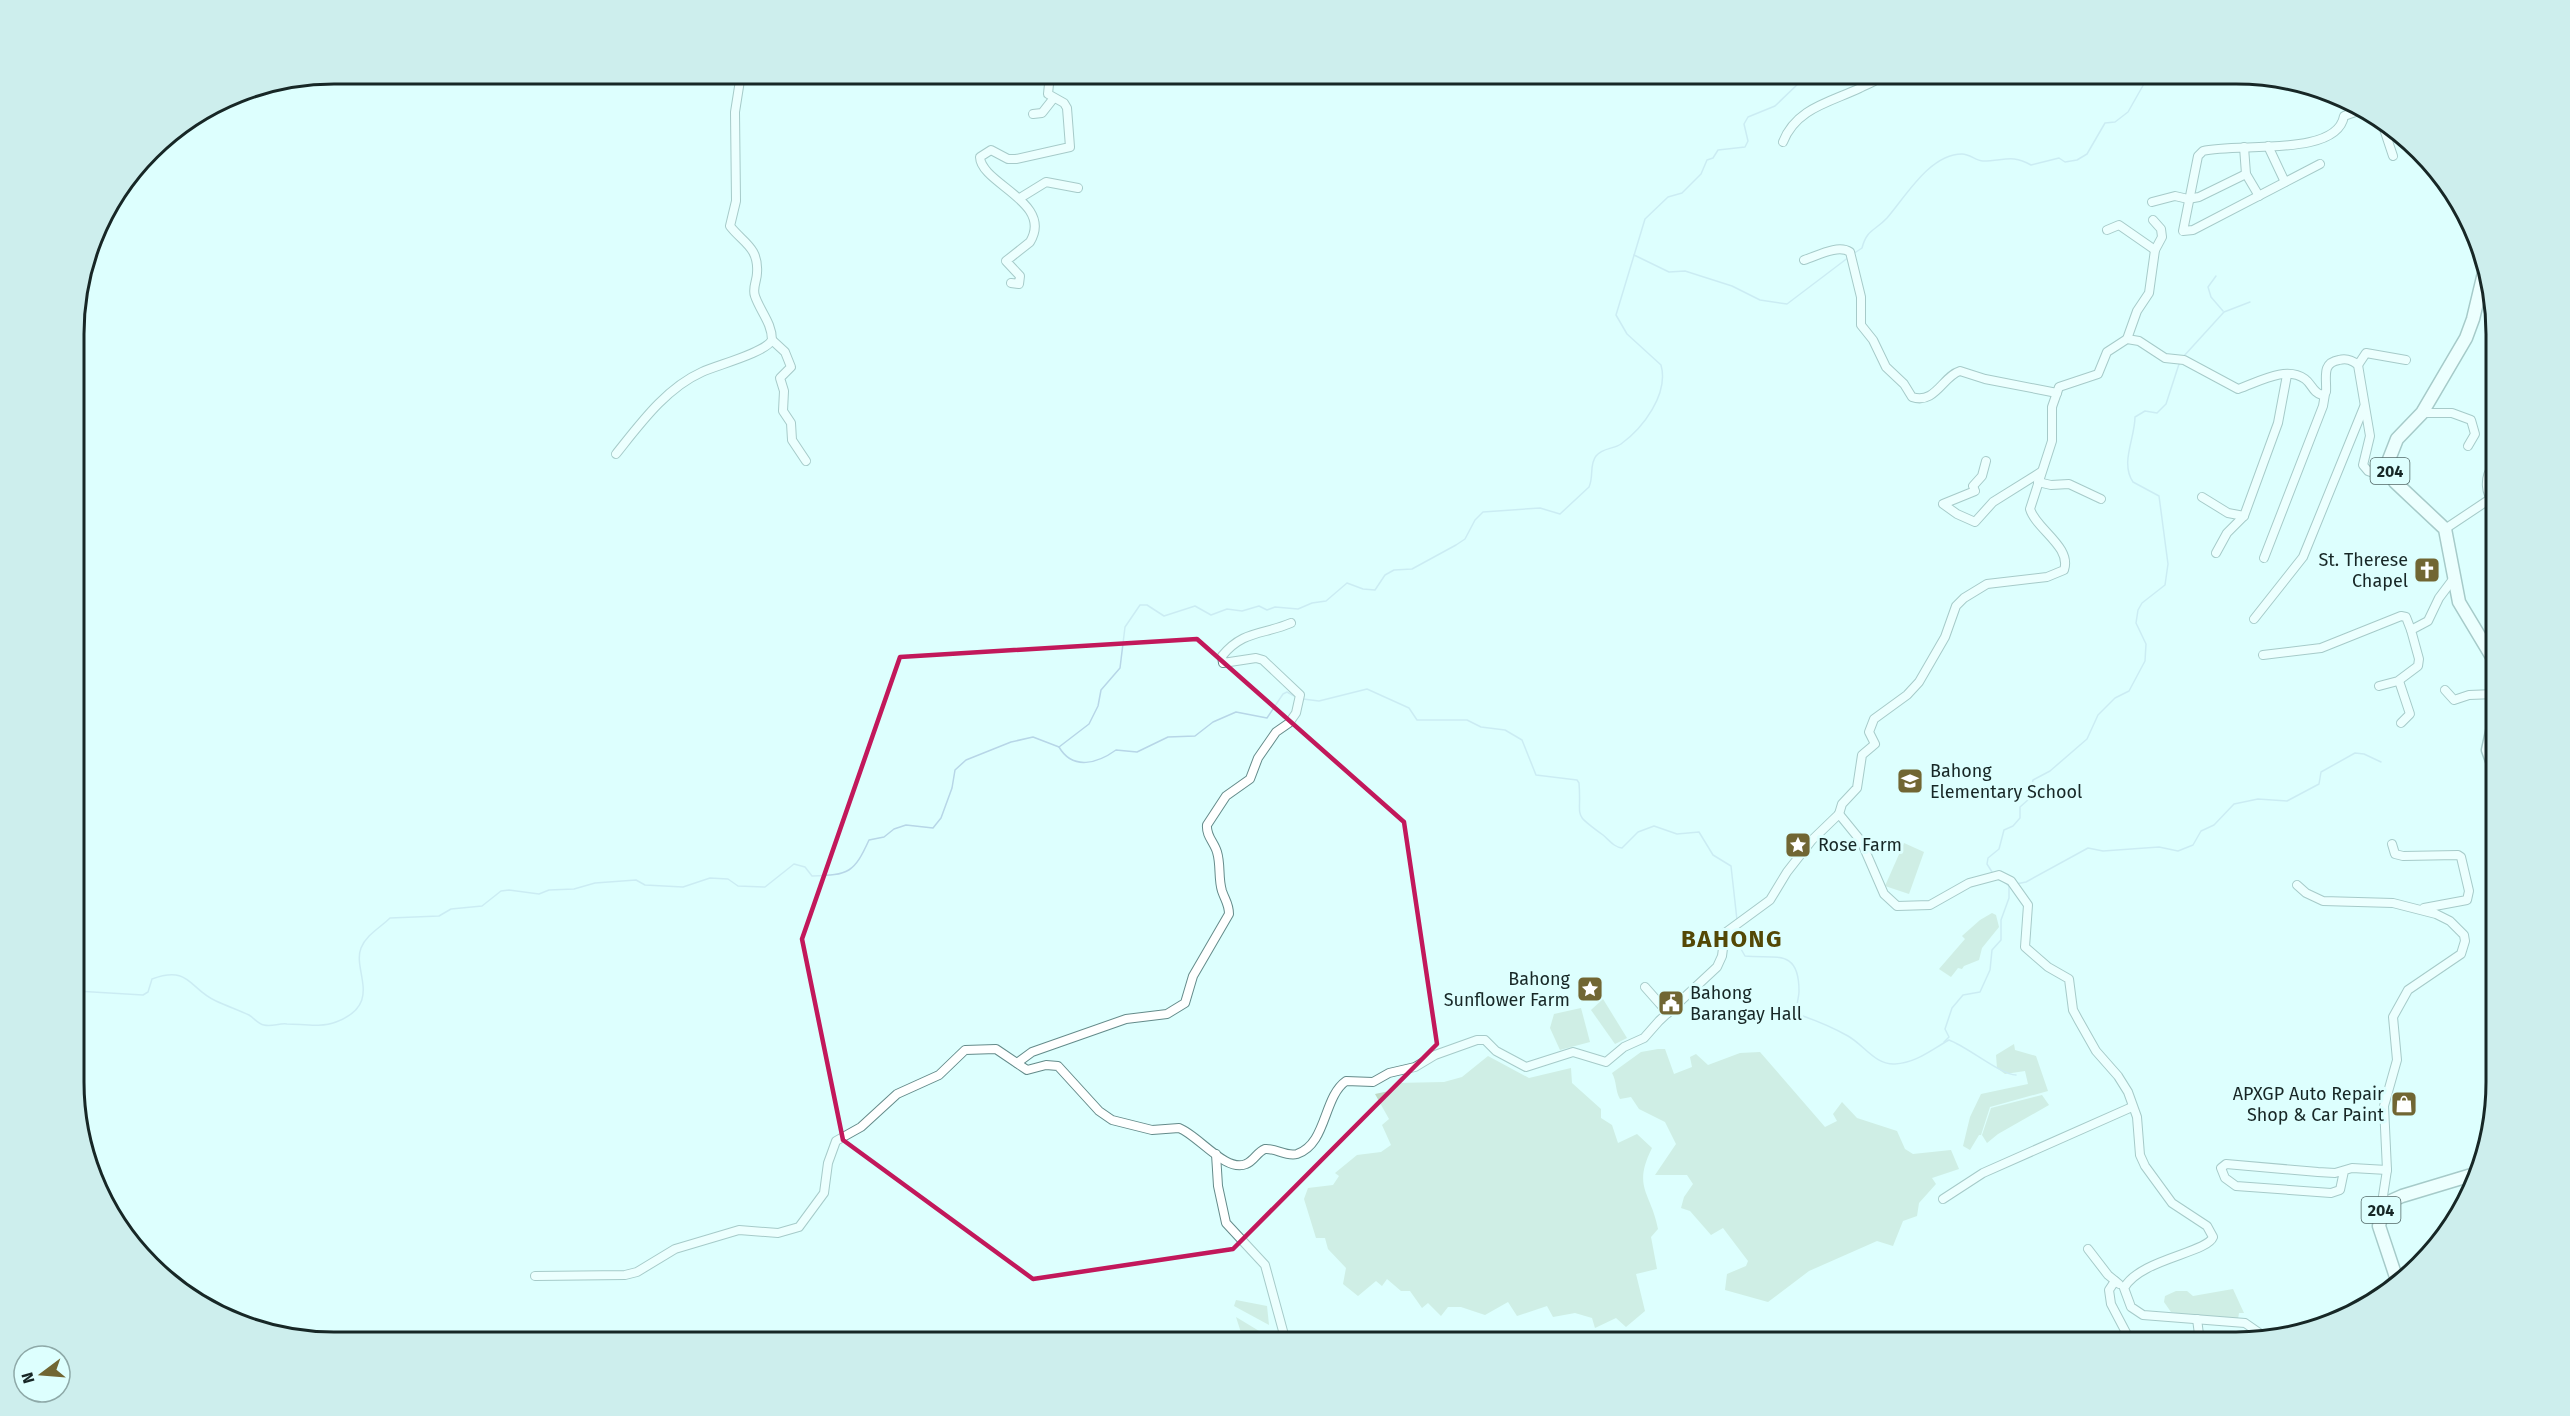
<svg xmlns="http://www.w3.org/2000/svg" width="2570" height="1416" font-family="'Fira Sans',sans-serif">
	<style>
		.green { fill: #bedac7 }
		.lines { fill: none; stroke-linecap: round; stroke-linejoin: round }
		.stream { stroke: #b7d6e7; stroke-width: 1.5 }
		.minor-casing { stroke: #648b8a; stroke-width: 10 }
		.highway-casing { stroke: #648b8a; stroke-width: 15 }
		.minor { stroke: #fff; stroke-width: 8 }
		.highway { stroke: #fff; stroke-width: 12 }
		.marked { fill: none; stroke: #c2185b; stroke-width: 4.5; stroke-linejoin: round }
		.labels { text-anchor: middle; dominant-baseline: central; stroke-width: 6; stroke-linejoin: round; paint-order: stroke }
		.shield { fill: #ddfffe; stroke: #526867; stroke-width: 1.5 }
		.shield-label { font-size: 16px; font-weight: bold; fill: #172726 }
		.poi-label { font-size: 18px; fill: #172726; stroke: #ddfffe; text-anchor: end }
		.district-label { font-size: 24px; font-weight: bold; letter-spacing: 1.5px; fill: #544806; stroke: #ddfffe }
		.rim { fill: none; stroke: #172726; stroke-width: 3 }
	</style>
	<rect width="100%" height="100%" fill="#ddfffe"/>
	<!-- green -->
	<g class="green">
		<polygon points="1904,843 1924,852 1909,894 1885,886"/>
		<polygon points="1992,913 1996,915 1999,927 1982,948 1979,960 1964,966 1962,969 1958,968 1951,977 1939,969 1965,939 1962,936 1980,920"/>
		<polygon points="1603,999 1627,1038 1615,1044 1591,1010"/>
		<polygon points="1581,1008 1590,1042 1560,1050 1550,1028 1554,1014"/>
		<polygon points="2014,1044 2015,1050 2036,1056 2048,1091 1990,1107 1981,1135 1979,1135 1970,1150 1963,1146 1970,1117 1981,1094 2028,1084 2025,1071 2005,1074 1997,1068 1996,1055"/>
		<path d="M1658,1049H1665L1674,1074L1692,1067L1690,1057L1696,1054L1708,1065L1740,1053L1760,1052L1825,1127L1837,1121L1833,1114L1842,1102L1857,1118L1897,1131L1905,1149L1913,1154L1951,1150L1959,1169L1932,1178L1936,1184L1919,1203L1917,1216L1903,1221L1893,1246L1877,1241L1809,1271L1768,1302L1725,1290L1727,1274L1746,1266L1748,1261L1723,1228L1711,1235L1690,1211L1681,1208L1684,1197L1693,1184L1687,1175H1655L1676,1144L1665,1122L1639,1109L1631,1097L1620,1099C1615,1090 1617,1082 1612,1073L1641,1052Z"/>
		<path d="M1488,1056L1529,1078L1571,1068L1572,1083L1601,1109V1118L1612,1125L1618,1143L1637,1134L1652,1148C1632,1188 1651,1192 1658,1229L1651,1237L1657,1269L1636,1274L1645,1311L1626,1327L1616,1318L1595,1328L1592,1318L1575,1313L1553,1317L1547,1306L1517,1316L1508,1302L1485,1315L1461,1307H1448L1441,1316L1428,1303L1422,1308L1410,1291H1401L1387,1279L1382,1286L1376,1281L1358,1296L1343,1284L1346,1268L1328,1249L1325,1238H1316L1304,1199L1308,1188L1333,1185L1339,1176L1335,1173L1357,1155L1381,1152L1391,1145L1382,1125L1389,1119L1375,1094L1394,1090L1396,1083L1444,1082L1462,1077Z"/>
		<polygon points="2042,1095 2049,1105 1998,1134 1987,1143 1982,1135 1991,1108"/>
		<polygon points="2233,1289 2244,1313 2239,1313 2238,1319 2212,1319 2171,1312 2164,1302 2165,1296 2176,1291 2187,1291 2193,1296"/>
		<polygon points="1236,1300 1267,1306 1269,1325 1234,1306"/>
		<polygon points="1236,1317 1269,1337 1272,1342 1249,1334 1262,1342 1244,1342"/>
	</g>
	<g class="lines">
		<!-- stream -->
		<g class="stream">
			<path d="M1853,254L1862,248C1867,229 1875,231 1887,218C1906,196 1930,154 1962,154C1970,154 1976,161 1983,161C2004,161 2012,154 2031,165L2059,158L2065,162L2077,160L2087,154L2105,123L2115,122L2128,112L2145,82L2171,81L2189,74"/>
			<polyline points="1634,255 1669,272 1685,271 1732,286 1760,300 1787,304 1849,257"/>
			<polyline points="2216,276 2208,287 2211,297 2223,311"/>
			<polyline points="2183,357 2224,312 2250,302"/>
			<path d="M1303,699L1319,701L1367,689L1409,708L1417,720H1467L1481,727L1505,730L1522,740L1536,775L1577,780L1579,783C1582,819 1571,812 1603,835C1610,841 1614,847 1622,848L1638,832L1654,826L1677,834L1699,832L1713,855L1731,866L1737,920"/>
			<path d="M1059,747C1073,771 1098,763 1116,750L1137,752L1168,737L1195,736L1213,722L1236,712L1267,718L1283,694L1287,692L1296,697"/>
			<path d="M1992,872L1987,864L1988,858L1999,849L2004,830L2013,826L2020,818V807L2029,799L2033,780L2050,771L2087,739L2098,715L2115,698L2129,691L2145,661L2146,644L2136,623L2138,610L2142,603L2165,585L2168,564L2159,496L2133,482C2120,463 2135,438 2135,417L2145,411L2157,413L2166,404L2180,361"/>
			<polyline points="2000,879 2009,886"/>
			<polyline points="2016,884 2026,882 2088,848 2103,851 2159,847 2178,851 2193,845 2201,831 2214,825 2234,804 2258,799 2287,801 2319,784 2321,772 2355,753 2364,754 2381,762"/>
			<path d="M1739,928L1737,942L1745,956C1776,959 1799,948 1799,991C1799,999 1795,1007 1797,1014C1815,1020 1832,1027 1848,1036C1864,1045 1875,1065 1895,1064C1916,1063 1931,1050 1949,1040C1968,1047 2001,1075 2016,1075"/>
			<path d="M76,991L143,995L148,992L152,979C190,965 189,989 216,1001C227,1006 238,1010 249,1015C254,1018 258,1024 264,1025C272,1027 279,1023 287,1024C302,1024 321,1028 336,1022C384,1004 352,971 361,948C366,935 381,927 390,918L439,916L451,909L482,906L501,891L509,890L539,894L549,890L574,889L595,883L636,880L645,885L683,887L710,878L728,879L738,886L765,887L794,864L805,867L812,876C849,875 854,873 869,840L884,837L894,829L906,825L933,828L941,818L952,788L955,770L966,760L1011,742L1033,737L1059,747L1089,724L1098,706L1101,690L1120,668L1125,627L1140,605H1147L1164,616L1195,606L1211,615L1227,609L1242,611L1259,606L1267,610L1275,607L1298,609L1312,603L1326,601L1347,583L1363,589L1375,590L1385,575L1394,570L1412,569L1456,545L1465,539L1475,520L1483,512L1540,508L1560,514L1589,487C1594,476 1589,465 1596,456C1602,448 1614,449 1621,444C1643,428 1669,394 1661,365L1627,334L1616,315L1645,219L1668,197L1682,193L1701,174L1707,160L1713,158L1718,150L1745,147L1748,141L1744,124L1748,117L1775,106L1801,81L1819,74"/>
			<polyline points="1944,1042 1949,1037 1945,1029 1952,1008 1963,995 1980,992 1990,970 1992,950 2001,940 2001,920 2009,898 2009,886"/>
		</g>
		<defs>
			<g id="minor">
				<polyline points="1033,114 1042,113 1053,99"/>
				<polyline points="2381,120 2393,156"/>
				<path d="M1783,142C1796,108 1831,102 1860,88C1869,83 1877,82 1883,74"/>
				<polyline points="2268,146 2285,182"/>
				<polyline points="2244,147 2246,174 2259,196"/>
				<path d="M2320,164L2193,230L2183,231L2198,156L2203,151C2235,142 2337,158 2344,116L2364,109"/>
				<polyline points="1020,198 1046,182 1078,188"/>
				<polyline points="2152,202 2175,196 2188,199 2199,197 2246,174"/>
				<polyline points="2107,230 2119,225 2155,250"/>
				<path d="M1804,260C1817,256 1838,244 1850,252L1861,297V325L1873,340L1886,367L1904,384L1912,397C1935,405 1943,376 1960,371L1985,379L2057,393"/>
				<path d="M1011,283L1019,284L1020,276L1006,261L1030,242C1054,202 981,184 980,157L991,150L1008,159H1016L1070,147L1067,108L1064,103L1048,94L1050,74"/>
				<polyline points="2127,339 2137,311 2149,293 2155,250 2162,237 2161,229 2153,220"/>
				<polyline points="772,340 785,352 791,367 780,378 784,391 783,411 791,423 792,440 806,461"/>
				<polyline points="2358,365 2366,353 2406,360"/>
				<polyline points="2422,413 2452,413 2471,420 2475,434 2468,446"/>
				<path d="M616,454C640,424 666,388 702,372C717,365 765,353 772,340C772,323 760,311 755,296C752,288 757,281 757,273C759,247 742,242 730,226L736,201L735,112L741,74"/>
				<polyline points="1986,461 1982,476 1973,486 1975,491 1943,504 1957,514 1975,522 1993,502 2041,472"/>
				<path d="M2493,465C2484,478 2485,493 2495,505"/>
				<polyline points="2038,482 2051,485 2069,484 2101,499"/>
				<polyline points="2202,497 2228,513 2244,516"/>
				<polyline points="2445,529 2490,499"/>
				<polyline points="2216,553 2227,533 2244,516 2278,423 2287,375"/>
				<polyline points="2264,558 2323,406 2325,394"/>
				<polyline points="2254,619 2303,557 2364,407"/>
				<polyline points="2263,655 2321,648 2401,616 2406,617 2411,630"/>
				<polyline points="2399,681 2410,714 2401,723"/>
				<polyline points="2379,686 2398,681 2418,666 2419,659 2411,630 2428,621 2439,598 2454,578"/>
				<polyline points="2445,690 2454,700 2469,695 2495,694"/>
				<path d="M1839,814L1842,804L1857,788L1862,755L1875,744L1869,732L1874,719L1907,695L1919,682L1945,637L1956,606L1964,598L1987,584L2047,577L2064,570C2072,547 2036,529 2030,509L2052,441V407L2059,387L2098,374L2107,352L2127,339L2139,341L2165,358L2184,360L2238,389C2257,383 2285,365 2305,379C2312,384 2313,393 2322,395L2326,392C2327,378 2321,363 2339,360C2347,358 2352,360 2358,365L2370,436L2363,465L2368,471L2395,481"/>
				<path d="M1839,814L1861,841L1884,894L1897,906L1930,905L1969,883L1999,875L2011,881L2028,905L2025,947L2048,967L2069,979L2073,1010L2079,1021L2096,1051L2118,1076L2128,1092L2137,1117L2140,1155L2145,1166L2172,1203L2207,1226L2213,1237C2207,1253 2140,1259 2124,1288L2131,1307L2143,1315L2245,1323L2268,1339"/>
				<polyline points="2392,844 2395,854 2403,856 2458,855 2461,857 2469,891 2467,900 2424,908"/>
				<polyline points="2297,885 2306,893 2323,901 2393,903 2436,914 2450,921 2464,935 2465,941 2461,954 2408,990 2393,1017 2397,1060 2384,1106 2387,1170 2381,1209"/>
				<polyline points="1645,987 1668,1013"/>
				<path d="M1017,1063L1032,1052L1126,1019L1167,1014L1185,1003L1193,976L1229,914C1229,904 1225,900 1222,891C1218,878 1221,865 1217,852C1214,842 1206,836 1207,825L1226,796L1250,779L1258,758L1276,732L1289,723L1296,713L1300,695L1263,660L1256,658L1223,663L1222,656C1243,630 1263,635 1291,623"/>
				<polyline points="1216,1154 1218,1186 1226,1223 1265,1265 1286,1342"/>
				<polyline points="2344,1171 2340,1190 2331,1193 2236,1186 2225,1178 2221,1168 2226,1164 2318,1172 2335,1173 2352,1168 2387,1170"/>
				<polyline points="1943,1199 1983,1173 2132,1107"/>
				<polyline points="2088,1249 2108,1275 2119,1284"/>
				<path d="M535,1276L625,1275L637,1272L675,1249L739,1230L778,1233L799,1227L824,1193L828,1163L836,1141L861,1127L897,1094L939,1075L965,1050L996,1049L1027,1070L1046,1065L1058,1066L1099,1111L1112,1120L1152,1130L1179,1128C1198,1135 1226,1173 1246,1164C1254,1161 1257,1152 1265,1149C1276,1148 1286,1157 1297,1154C1327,1144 1323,1097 1346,1081L1373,1082L1389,1073L1415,1067L1435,1055L1477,1040H1485L1496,1051L1526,1067L1573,1052L1606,1062L1624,1047L1644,1038L1659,1021L1717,967L1722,956L1725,933L1770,900L1787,872L1812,840L1839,814"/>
				<polyline points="2115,1281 2109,1290 2111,1304 2131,1342"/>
				<polyline points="2197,1319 2200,1342"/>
			</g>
			<g id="highway">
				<polyline points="2484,273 2473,319 2466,338 2422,413 2397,439 2388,462 2395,482 2445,529 2459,602 2495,662"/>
				<polyline points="2495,718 2488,750 2496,772"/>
				<polyline points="2398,1283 2379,1226 2384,1204 2402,1196 2475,1174"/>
			</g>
		</defs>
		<!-- minor casing -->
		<use href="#minor" class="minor-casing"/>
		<!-- highway casing -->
		<use href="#highway" class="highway-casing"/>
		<!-- minor -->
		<use href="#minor" class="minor"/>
		<!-- highway -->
		<use href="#highway" class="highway"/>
	</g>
	<!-- marked area -->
	<path d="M0 0H2570V1416H0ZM1197,639L1404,822L1437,1044L1233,1249L1033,1279L843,1140L802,939L900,657Z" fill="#ddfffe" fill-opacity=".55" fill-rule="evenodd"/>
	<path class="marked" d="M1197,639L1404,822L1437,1044L1233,1249L1033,1279L843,1140L802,939L900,657Z"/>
	<!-- icons -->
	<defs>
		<symbol id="church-square" viewBox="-11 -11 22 22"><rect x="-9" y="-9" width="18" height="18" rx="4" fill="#716633" stroke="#ddfffe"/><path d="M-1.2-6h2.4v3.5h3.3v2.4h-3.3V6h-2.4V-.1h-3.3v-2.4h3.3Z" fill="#fff"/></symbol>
		<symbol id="school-square" viewBox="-11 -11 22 22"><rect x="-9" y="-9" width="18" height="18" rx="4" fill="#716633" stroke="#ddfffe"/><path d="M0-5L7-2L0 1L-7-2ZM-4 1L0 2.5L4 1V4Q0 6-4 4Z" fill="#fff"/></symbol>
		<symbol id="sight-square" viewBox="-11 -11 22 22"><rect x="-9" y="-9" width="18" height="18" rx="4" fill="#716633" stroke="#ddfffe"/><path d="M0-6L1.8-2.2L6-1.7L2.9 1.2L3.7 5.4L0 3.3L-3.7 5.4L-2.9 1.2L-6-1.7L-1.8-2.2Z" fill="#fff"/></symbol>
		<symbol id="civic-square" viewBox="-11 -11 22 22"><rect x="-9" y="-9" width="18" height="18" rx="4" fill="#716633" stroke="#ddfffe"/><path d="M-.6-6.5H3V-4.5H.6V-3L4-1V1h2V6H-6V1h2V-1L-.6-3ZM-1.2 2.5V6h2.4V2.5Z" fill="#fff"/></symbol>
		<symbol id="shop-square" viewBox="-11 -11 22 22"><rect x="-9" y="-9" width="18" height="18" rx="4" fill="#716633" stroke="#ddfffe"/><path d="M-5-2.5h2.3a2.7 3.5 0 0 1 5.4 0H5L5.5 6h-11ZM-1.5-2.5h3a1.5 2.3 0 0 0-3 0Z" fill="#fff"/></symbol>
	</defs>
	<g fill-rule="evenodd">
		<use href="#church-square" x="2412" y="555" width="30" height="30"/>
		<use href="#school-square" x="1895" y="766" width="30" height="30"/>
		<use href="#sight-square" x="1783" y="830" width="30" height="30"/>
		<use href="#sight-square" x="1575" y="974" width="30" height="30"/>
		<use href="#civic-square" x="1656" y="988" width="30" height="30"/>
		<use href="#shop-square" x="2389" y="1089" width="30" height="30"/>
	</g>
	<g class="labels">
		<!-- shield labels -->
		<g class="shield">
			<rect x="2370.5" y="458" width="39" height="26" rx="4.5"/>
			<rect x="2361.5" y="1197" width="39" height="26" rx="4.5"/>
		</g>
		<g class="shield-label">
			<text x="2390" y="471">204</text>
			<text x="2381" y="1210">204</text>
		</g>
		<!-- poi labels -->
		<g class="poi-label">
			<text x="2408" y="560">St. Therese<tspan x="2408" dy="21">Chapel</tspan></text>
			<text x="1930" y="771" text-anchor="start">Bahong<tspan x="1930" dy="21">Elementary School</tspan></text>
			<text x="1818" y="845" text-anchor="start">Rose Farm</text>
			<text x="1570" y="979">Bahong<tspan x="1570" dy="21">Sunflower Farm</tspan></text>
			<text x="1690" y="993" text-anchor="start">Bahong<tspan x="1690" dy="21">Barangay Hall</tspan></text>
			<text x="2384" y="1094">APXGP Auto Repair<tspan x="2384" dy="21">Shop &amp; Car Paint</tspan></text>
		</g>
		<!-- district labels -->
		<g class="district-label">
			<text x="1732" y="939">BAHONG</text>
		</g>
	</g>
	<!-- crop -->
	<path d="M0 0H2570V1416H0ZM334 84H2236A250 250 0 0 1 2486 334V1082A250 250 0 0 1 2236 1332H334A250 250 0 0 1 84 1082V334A250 250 0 0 1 334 84Z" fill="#cdeeed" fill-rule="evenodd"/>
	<path class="rim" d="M334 84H2236A250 250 0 0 1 2486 334V1082A250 250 0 0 1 2236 1332H334A250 250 0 0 1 84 1082V334A250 250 0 0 1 334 84Z"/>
	<!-- north arrow -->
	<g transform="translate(42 1374) rotate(254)"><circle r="28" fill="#ddfffe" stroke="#8ea9a8" stroke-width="1.5"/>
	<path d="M0-4.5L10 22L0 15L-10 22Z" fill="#716633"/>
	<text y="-9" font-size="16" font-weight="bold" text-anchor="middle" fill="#172726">N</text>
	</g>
</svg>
